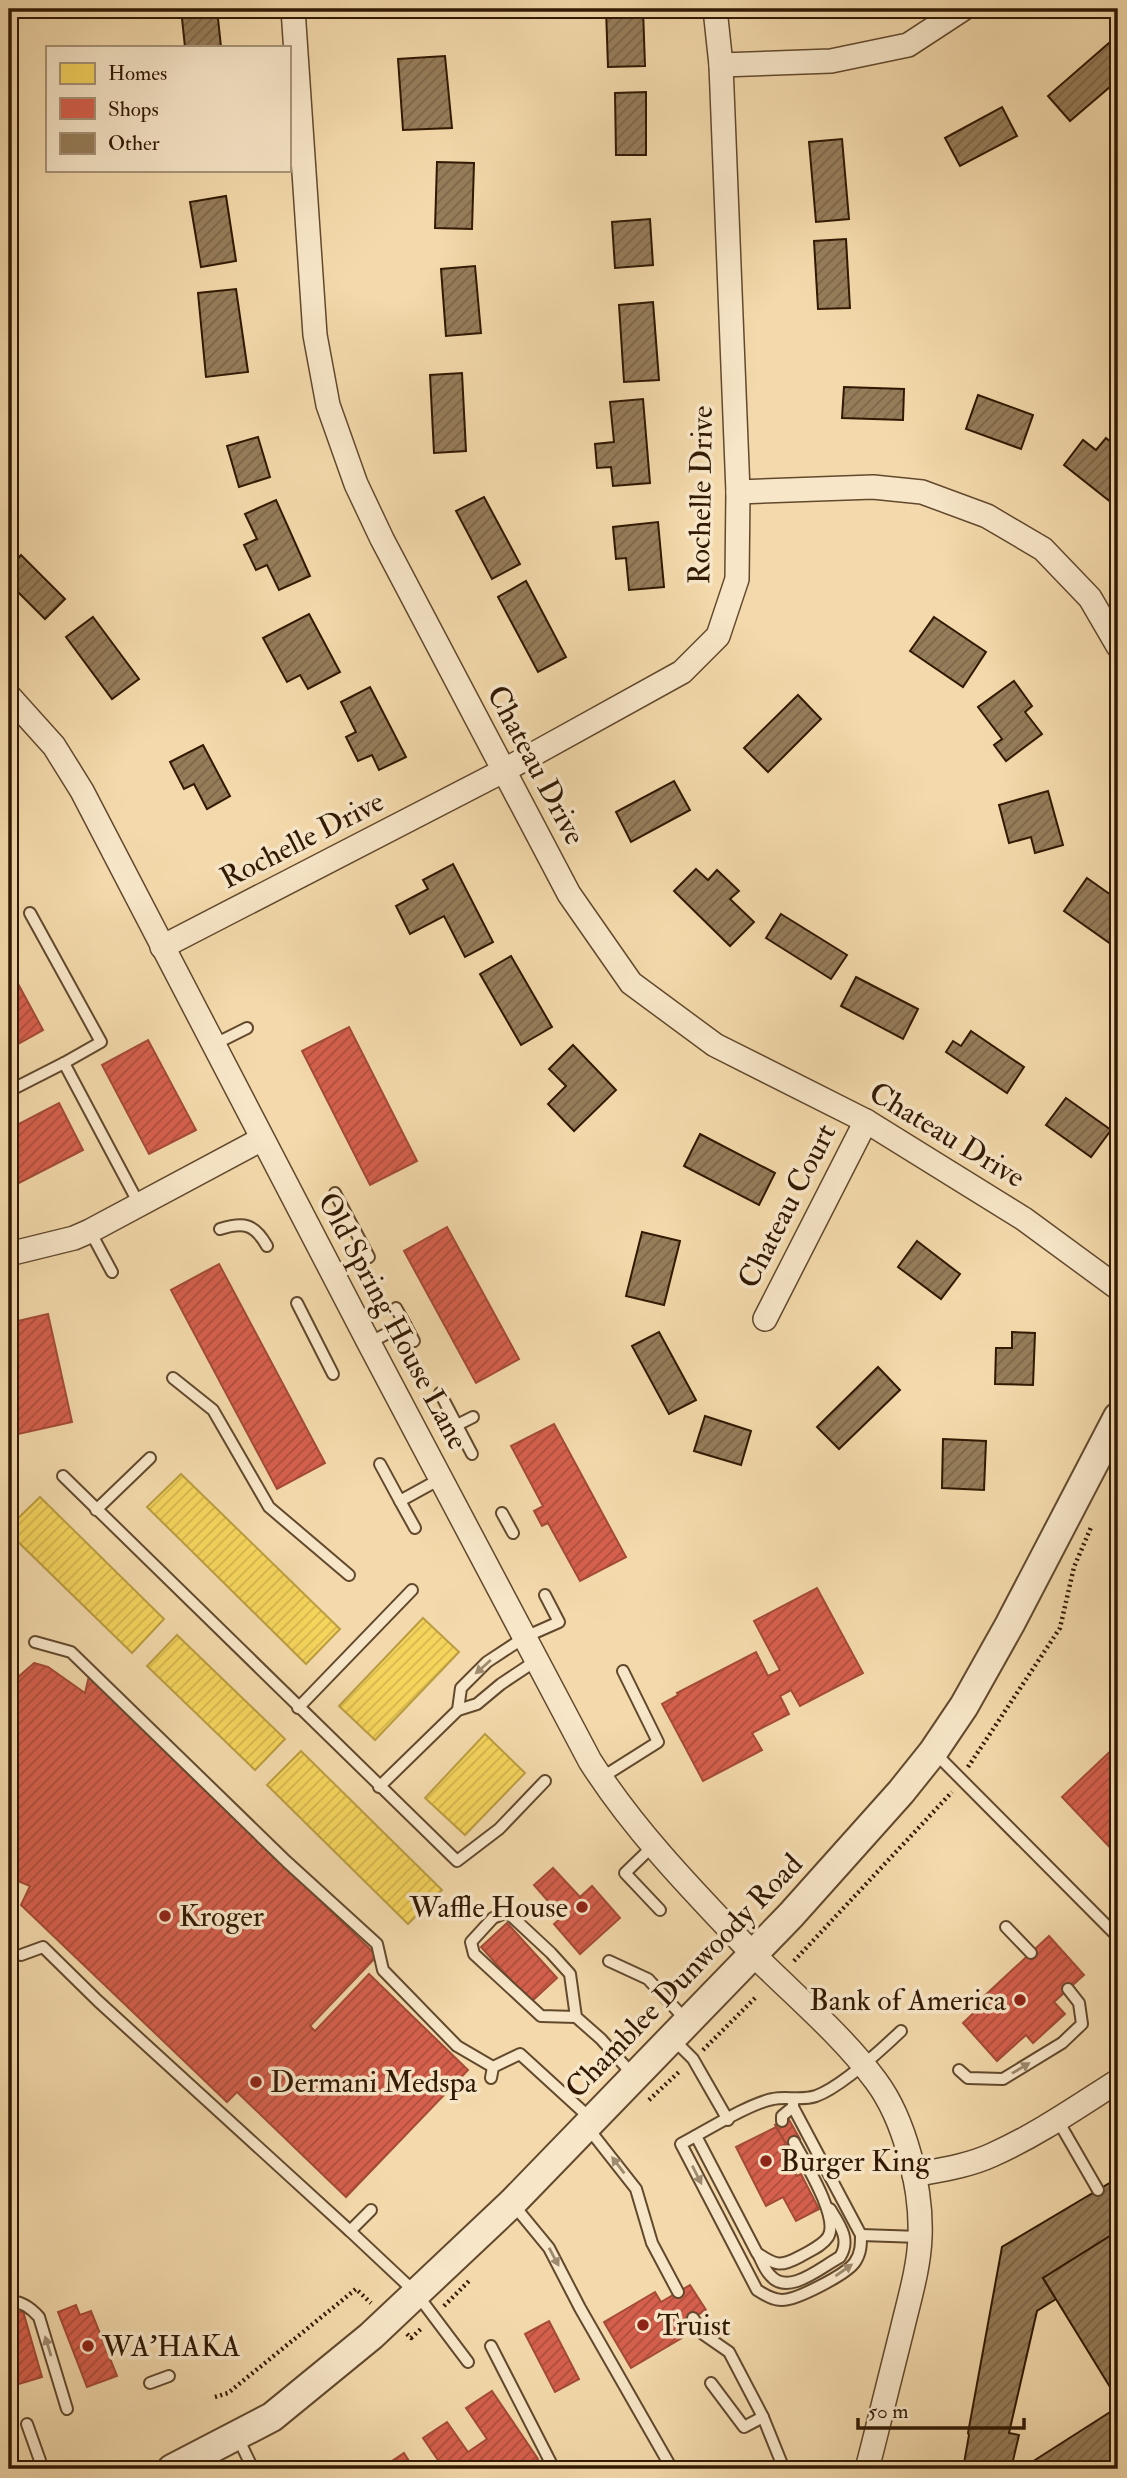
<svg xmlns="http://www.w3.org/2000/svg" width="1127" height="2478" font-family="'IM FELL Double Pica',serif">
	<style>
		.homes { fill: url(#homes-hatch); stroke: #bb9d41; stroke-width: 2 }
		.shops { fill: url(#shops-hatch); stroke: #a44b37; stroke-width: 2 }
		.building { fill: url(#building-hatch); stroke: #311903; stroke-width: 2 }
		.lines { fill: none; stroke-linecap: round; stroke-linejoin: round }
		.service-casing { stroke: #62492d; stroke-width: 14 }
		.minor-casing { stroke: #62492d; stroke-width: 26 }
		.tertiary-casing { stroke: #62492d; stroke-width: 32 }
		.path { stroke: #311903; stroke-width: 4.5; stroke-dasharray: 2 3.5; stroke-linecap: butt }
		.service { stroke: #f7e6c8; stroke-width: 10 }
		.minor { stroke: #f7e6c8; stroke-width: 23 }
		.tertiary { stroke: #f7e6c8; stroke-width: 28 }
		.oneway { fill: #9e8a6f }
		.poi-dot { fill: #8f2418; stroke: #f7e6c8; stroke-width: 2.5 }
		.labels { text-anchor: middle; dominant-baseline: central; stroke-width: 7; stroke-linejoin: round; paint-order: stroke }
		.street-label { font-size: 30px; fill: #311903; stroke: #f7e6c8 }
		.poi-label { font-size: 30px; fill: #311903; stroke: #f7e6c8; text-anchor: start }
	</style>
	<defs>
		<pattern id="homes-hatch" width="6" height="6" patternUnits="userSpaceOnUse" patternTransform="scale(1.75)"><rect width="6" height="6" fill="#f6d55c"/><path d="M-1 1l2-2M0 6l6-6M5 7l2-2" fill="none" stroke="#d3b64e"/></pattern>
		<pattern id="shops-hatch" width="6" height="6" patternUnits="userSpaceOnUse" patternTransform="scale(1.75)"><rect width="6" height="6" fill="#d6604d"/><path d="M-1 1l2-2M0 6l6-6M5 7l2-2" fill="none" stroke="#ae4e3e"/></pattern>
		<pattern id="building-hatch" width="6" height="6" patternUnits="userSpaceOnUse" patternTransform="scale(1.75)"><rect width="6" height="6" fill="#967d5a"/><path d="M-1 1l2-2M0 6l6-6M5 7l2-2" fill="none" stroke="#7b6648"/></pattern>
	</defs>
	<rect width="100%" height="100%" fill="#f3d9ab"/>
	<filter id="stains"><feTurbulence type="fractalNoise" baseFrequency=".00286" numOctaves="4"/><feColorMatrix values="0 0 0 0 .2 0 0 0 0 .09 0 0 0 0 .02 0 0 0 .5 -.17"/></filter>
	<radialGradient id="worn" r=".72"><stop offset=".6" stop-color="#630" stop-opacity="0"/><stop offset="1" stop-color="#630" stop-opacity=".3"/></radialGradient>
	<!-- homes -->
	<g class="homes">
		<polygon points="181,1474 340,1629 306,1664 147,1507"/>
		<polygon points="40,1497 164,1619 132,1653 9,1533 9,1527"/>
		<polygon points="423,1618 459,1652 375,1740 339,1706"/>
		<polygon points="177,1635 285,1739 255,1770 147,1666"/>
		<polygon points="485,1734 525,1773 465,1835 425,1798"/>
		<polygon points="301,1751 442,1890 408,1924 267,1785"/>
	</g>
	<!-- shops -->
	<g class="shops">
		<polygon points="9,967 43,1030 9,1049"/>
		<polygon points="349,1027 417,1161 370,1185 302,1051"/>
		<polygon points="148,1040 196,1130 149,1154 102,1065"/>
		<polygon points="59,1103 83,1150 9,1188 9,1129"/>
		<polygon points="447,1227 519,1359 476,1383 404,1251"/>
		<polygon points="219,1264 325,1463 277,1489 171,1290"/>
		<polygon points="48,1314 72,1422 9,1436 9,1323"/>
		<polygon points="554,1424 626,1557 580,1581 548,1523 542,1526 534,1511 543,1506 511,1446"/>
		<polygon points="817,1588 863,1673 800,1706 791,1690 780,1696 789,1714 752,1733 762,1750 703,1781 662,1704 678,1695 677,1693 756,1652 768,1676 780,1670 754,1621"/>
		<polygon points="34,1663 48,1667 85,1693 89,1676 377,1956 310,2026 315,2031 369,1974 468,2070 346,2197 237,2092 227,2102 21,1905 30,1886 11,1878 9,1879 9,1685"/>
		<polygon points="1118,1744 1118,1856 1062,1797"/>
		<polygon points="553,1868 580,1897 592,1886 620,1918 580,1954 554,1924 562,1917 534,1885"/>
		<polygon points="507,1923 557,1978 531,2002 481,1947"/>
		<polygon points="1049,1936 1084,1975 1054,2002 1065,2014 1033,2043 1026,2035 997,2061 963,2023 985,2002 982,1998"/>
		<polygon points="788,2118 800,2139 784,2147 783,2145 786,2144 775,2125"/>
		<polygon points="776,2127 786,2144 781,2146 797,2176 801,2174 819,2209 796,2221 783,2197 766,2206 736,2147"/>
		<polygon points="690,2285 706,2310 676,2328 682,2338 631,2368 604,2322 655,2292 661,2302"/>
		<polygon points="76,2305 80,2315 91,2311 117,2376 87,2387 58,2312"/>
		<polygon points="23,2311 42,2377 9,2387 9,2315"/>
		<polygon points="549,2321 579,2379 555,2392 525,2334"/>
		<polygon points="492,2391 538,2459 531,2464 534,2469 444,2469 423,2438 447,2422 468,2452 487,2439 466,2408"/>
		<polygon points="404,2453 414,2469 380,2469"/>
	</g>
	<!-- building -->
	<g class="building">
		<polygon points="181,9 217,9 221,47 185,47"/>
		<polygon points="379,9 416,9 416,15 380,17"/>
		<polygon points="606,9 643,9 645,66 608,67"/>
		<polygon points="1109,43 1118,54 1118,80 1070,121 1048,96"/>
		<polygon points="445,56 452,128 403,130 398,59"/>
		<polygon points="646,92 646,155 616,155 615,93"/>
		<polygon points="1002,107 1017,136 960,166 945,138"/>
		<polygon points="842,139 849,219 816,222 809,142"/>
		<polygon points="437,162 474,163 472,229 435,228"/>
		<polygon points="226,196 236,261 201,267 190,202"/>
		<polygon points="650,219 653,265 615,268 612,222"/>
		<polygon points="846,239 850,308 818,309 814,241"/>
		<polygon points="475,266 481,333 446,336 441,269"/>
		<polygon points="236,289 248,372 206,377 198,293"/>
		<polygon points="653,302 659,380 624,382 619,305"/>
		<polygon points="462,373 466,451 434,453 430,375"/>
		<polygon points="844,387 904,389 903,420 842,418"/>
		<polygon points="978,395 1033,415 1021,449 966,429"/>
		<polygon points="643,399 650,483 613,486 611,467 597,468 595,444 614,442 610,402"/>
		<polygon points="258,437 270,477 239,487 227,446"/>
		<polygon points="1106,438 1118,448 1117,507 1064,465 1083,440 1096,450"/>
		<polygon points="484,497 520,564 492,579 456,511"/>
		<polygon points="276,500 310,576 279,590 267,565 256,570 244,545 257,539 245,514"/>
		<polygon points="658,522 664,587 629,590 626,558 616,559 613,527"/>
		<polygon points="21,555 65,599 45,619 9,583 9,568"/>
		<polygon points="526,581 566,657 538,672 498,597"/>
		<polygon points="309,614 340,672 308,689 300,675 287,682 263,638"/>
		<polygon points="93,617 139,679 112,699 66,637"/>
		<polygon points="934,617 986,652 963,687 910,651"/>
		<polygon points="1014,681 1032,706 1025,712 1042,734 1006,761 994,745 1002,739 978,707"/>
		<polygon points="370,687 406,757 379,770 372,755 358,761 346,737 356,732 341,702"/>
		<polygon points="798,695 821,719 768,772 744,748"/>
		<polygon points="203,745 230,796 207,809 194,784 184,789 170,762"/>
		<polygon points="674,781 690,810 631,842 616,812"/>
		<polygon points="1048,791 1063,845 1035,853 1031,837 1009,843 999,805"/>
		<polygon points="453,864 493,942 465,957 444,916 410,934 396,906 428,889 423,880"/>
		<polygon points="696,869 708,880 717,870 739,891 730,899 754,922 730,946 674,891"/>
		<polygon points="1087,878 1118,900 1118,949 1064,911"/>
		<polygon points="781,914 847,955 831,979 766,938"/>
		<polygon points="511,956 552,1027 521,1045 480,974"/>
		<polygon points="856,977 918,1009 903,1039 841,1006"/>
		<polygon points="971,1031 1024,1067 1007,1093 946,1052 953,1041 961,1046"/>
		<polygon points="573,1045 616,1090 574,1131 548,1104 566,1086 549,1069"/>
		<polygon points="1066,1098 1111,1130 1091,1157 1046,1125"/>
		<polygon points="700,1134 775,1173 759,1205 684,1166"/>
		<polygon points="642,1232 680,1241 664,1305 626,1296"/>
		<polygon points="917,1241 960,1274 941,1299 898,1267"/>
		<polygon points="659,1332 696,1400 669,1414 632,1346"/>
		<polygon points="1012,1332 1035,1333 1033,1385 995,1384 996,1348 1012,1348"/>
		<polygon points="878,1367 900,1390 839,1449 817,1427"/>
		<polygon points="705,1416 751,1431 741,1465 694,1451"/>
		<polygon points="943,1439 986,1441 984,1490 942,1488"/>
		<polygon points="1118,2178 1118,2231 1043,2278 1056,2299 1037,2311 1009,2433 1019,2435 1011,2469 963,2469 969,2435 968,2433 1002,2247"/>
		<polygon points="1118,2231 1118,2400 1043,2278"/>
		<polygon points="1118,2407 1118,2469 1021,2469"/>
	</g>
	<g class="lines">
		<defs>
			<g id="service">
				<polyline points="30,913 101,1042 64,1063 139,1204"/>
				<polyline points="213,1045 247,1028"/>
				<polyline points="9,1091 64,1063"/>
				<polyline points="335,1193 369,1257"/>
				<path d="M220,1229C243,1222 254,1223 267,1246"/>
				<polyline points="90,1231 112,1272"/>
				<polyline points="297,1303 333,1374"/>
				<polyline points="396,1308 405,1324"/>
				<polyline points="369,1343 405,1324 414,1341"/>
				<polyline points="173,1378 213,1410 269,1507 349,1575"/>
				<polyline points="440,1393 472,1454"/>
				<polyline points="457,1425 473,1417"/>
				<polyline points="380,1464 400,1501 440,1479"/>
				<polyline points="63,1476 457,1861 499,1829 545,1781"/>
				<polyline points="400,1501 415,1528"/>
				<polyline points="96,1510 150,1458"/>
				<polyline points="502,1513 513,1533"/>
				<polyline points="35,1642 71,1652 287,1862 377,1944 383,1970 457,2046 493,2067"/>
				<polyline points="298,1708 412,1590"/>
				<polyline points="458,1710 461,1688 487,1662 525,1637 559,1622 545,1595"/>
				<polyline points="935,1753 1118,1937"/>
				<polyline points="601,1778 658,1742 623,1671"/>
				<polyline points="379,1787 458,1710 477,1704 501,1684 537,1660"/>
				<polyline points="653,1846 625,1873 660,1910"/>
				<polyline points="1006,1927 1031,1953"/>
				<polyline points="21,1955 43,1947 98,2001 350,2231"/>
				<polyline points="609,1961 648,1979 686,2020"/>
				<polyline points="576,2017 541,2016 474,1954 471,1942 493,1918 507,1912 551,1953 570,1974 576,2017 601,2039 633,2075"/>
				<polyline points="672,2038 693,2059 728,2120"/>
				<polyline points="959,2070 968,2078 1003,2079 1062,2043 1082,2024 1079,2003 1068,1989"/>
				<polyline points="491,2078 493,2067 520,2054 590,2118"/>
				<path d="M793,2100V2107L861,2235C861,2245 861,2253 855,2262C847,2274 797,2300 782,2300C773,2300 765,2295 757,2290L681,2144C704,2132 750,2103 773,2099C787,2096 801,2101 816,2096C841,2087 881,2050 901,2031"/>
				<polyline points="1057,2119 1098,2190"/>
				<polyline points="782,2121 782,2116 793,2107"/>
				<polyline points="588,2128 636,2189 652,2243 678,2292"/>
				<path d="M696,2136L757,2253C776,2266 781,2267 801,2256C811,2250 822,2246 828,2237C840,2218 804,2161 794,2142"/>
				<polyline points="512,2203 549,2248 580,2308 672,2469"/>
				<polyline points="371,2210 350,2231 416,2293 468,2362"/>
				<polyline points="861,2235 920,2237"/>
				<path d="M759,2256C762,2262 765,2270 770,2275C788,2297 821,2267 840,2257C851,2240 840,2225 830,2209"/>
				<path d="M9,2301C21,2301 31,2308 39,2317L67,2409"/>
				<polyline points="693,2318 703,2334 729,2352 763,2417 784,2469"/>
				<polyline points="491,2346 554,2469"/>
				<polyline points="150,2383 169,2376"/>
				<polyline points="711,2383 744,2427 763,2417"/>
				<polyline points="27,2424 43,2469"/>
				<polyline points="238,2438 253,2469"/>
			</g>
			<g id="minor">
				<polyline points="293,9 315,335 328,405 356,484 382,539 569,894 631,983 715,1045 866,1121 1024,1219 1118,1288"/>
				<polyline points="721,65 831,61 908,45 963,9"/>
				<polyline points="738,492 873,487 922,492 987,516 1043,549 1090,598 1118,646"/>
				<path d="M9,696L54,746L82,791L369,1343L590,1761C635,1832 696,1894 754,1955C795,1996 841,2034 876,2081C905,2120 922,2188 920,2237C919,2268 909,2300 902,2330C890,2377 879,2423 867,2469"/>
				<polyline points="162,947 503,771 682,672 718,636 737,579 738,492 721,65 715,9"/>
				<polyline points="9,1254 74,1238 90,1231 262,1139"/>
				<polyline points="765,1319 866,1121"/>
				<path d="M914,2175C940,2170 968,2166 992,2155C1037,2135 1077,2107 1118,2081"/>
			</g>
			<polyline id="tertiary" points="172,2469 272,2417 371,2336 512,2203 791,1915 901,1792 933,1752 964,1706 1010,1624 1118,1417"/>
		</defs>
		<!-- service casing -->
		<use href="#service" class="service-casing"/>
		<!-- minor casing -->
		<use href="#minor" class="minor-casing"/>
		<!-- tertiary casing -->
		<use href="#tertiary" class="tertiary-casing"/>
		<!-- path -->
		<g class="path">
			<polyline points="968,1767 1060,1628 1074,1567 1092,1525"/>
			<polyline points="794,1961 952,1792"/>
			<polyline points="703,2050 757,1996"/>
			<polyline points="649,2100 681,2070"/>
			<polyline points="444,2306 470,2280"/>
			<polyline points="407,2334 411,2338 423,2327"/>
			<polyline points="215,2397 228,2393 356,2289 371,2303"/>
		</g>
		<!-- service -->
		<use href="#service" class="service"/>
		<!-- minor -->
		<use href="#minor" class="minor"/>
		<!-- tertiary -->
		<use href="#tertiary" class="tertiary"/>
	</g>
	<!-- one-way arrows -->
	<defs><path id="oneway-solid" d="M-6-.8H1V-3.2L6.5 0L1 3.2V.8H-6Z" transform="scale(1.75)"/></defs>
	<g class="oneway">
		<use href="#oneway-solid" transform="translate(483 1667) rotate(138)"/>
		<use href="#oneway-solid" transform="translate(1021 2068) rotate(-31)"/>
		<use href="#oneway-solid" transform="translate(618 2165) rotate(-127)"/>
		<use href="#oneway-solid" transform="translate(697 2175) rotate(63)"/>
		<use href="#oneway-solid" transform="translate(554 2257) rotate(62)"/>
		<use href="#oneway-solid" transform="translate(844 2270) rotate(-35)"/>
		<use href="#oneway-solid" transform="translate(48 2346) rotate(-107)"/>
	</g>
	<!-- markers -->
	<g class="poi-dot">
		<circle cx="582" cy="1907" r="7"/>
		<circle cx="165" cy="1916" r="7"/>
		<circle cx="1020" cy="2000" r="7"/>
		<circle cx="256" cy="2082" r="7"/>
		<circle cx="766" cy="2161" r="7"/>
		<circle cx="643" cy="2325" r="7"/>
		<circle cx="88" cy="2346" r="7"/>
	</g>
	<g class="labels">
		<!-- street labels -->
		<g class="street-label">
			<text transform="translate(701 495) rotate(-89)">Rochelle Drive</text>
			<text transform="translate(536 765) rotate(62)">Chateau Drive</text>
			<text transform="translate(302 840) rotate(-27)">Rochelle Drive</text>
			<text transform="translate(947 1135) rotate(31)">Chateau Drive</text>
			<text transform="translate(787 1206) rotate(-63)">Chateau Court</text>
			<text transform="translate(393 1321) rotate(62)">Old Spring House Lane</text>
			<text transform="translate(684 1976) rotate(-46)">Chamblee Dunwoody Road</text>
		</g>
		<!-- poi labels -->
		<g class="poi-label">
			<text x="568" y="1907" text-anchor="end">Waffle House</text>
			<text x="179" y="1916">Kroger</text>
			<text x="1006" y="2000" text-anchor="end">Bank of America</text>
			<text x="270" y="2082">Dermani Medspa</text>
			<text x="780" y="2161">Burger King</text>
			<text x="657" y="2325">Truist</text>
			<text x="102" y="2346">WA'HAKA</text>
		</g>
	</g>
	<!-- margin -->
	<rect width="1127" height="2478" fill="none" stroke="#f3d9ab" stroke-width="35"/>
	<rect x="10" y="10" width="1106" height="2457" fill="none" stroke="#311903" stroke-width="3.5"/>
	<rect x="18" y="18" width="1092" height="2443" fill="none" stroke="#311903" stroke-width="2"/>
	<!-- legend -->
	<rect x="46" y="46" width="245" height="126" fill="#f7e6c8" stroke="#a89479" stroke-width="2"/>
	<rect x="60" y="63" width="35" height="21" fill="#f6d55c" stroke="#a89479" stroke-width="2"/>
	<text x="108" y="80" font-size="21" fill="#311903">Homes</text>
	<rect x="60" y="98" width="35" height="21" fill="#d6604d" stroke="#a89479" stroke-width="2"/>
	<text x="108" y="116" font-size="21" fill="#311903">Shops</text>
	<rect x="60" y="133" width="35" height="21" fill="#967d5a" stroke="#a89479" stroke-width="2"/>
	<text x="108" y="150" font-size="21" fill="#311903">Other</text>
	<!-- scale -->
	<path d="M858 2418v10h166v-10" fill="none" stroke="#311903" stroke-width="3.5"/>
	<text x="868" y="2418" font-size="21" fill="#311903" stroke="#f7e6c8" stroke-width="5" paint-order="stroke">50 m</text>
	<rect width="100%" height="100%" filter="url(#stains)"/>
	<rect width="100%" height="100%" fill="url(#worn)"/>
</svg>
